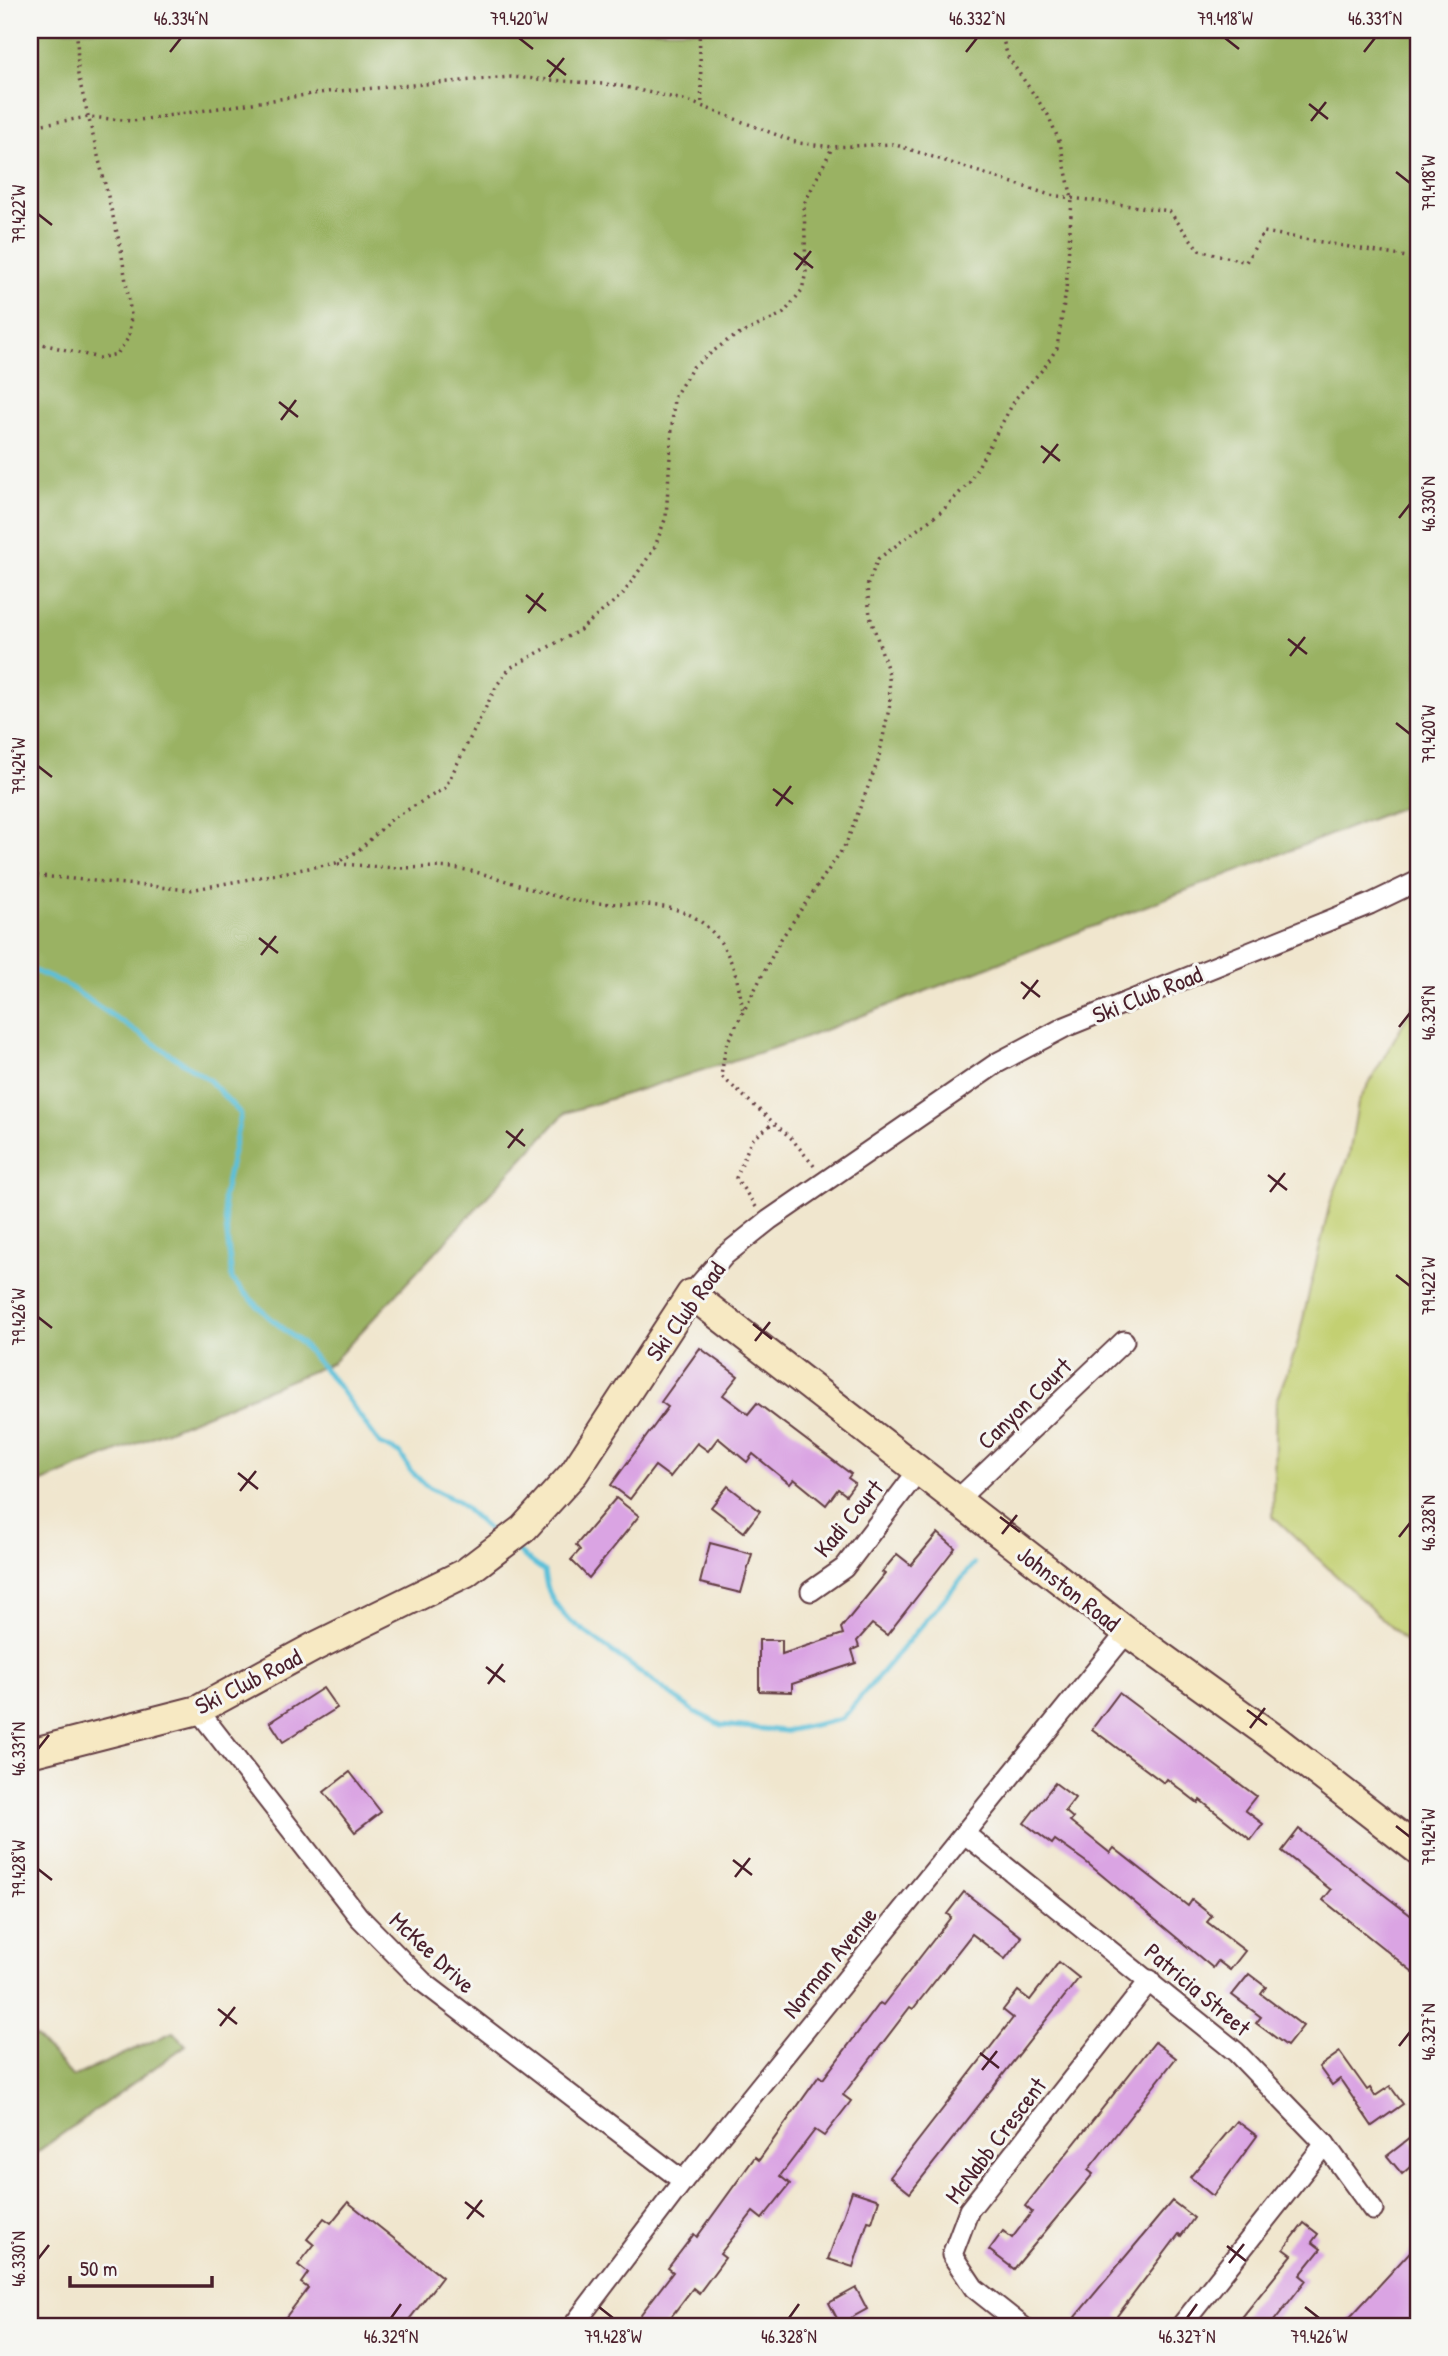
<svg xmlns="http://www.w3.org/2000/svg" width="1448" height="2356" font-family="'Patrick Hand',sans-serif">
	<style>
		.green { fill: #c3d072; stroke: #86784e; stroke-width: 2 }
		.forest { fill: #9ab264; stroke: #726848; stroke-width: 2 }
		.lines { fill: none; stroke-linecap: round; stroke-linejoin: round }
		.stream { stroke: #5bc0d9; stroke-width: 5 }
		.building { fill: #daa4e3 }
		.street-casing { stroke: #633d43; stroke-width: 23 }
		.secondary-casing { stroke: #633d43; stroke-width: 32 }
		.path { stroke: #633d43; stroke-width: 3.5; stroke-dasharray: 2 5; stroke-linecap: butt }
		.street { stroke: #fff; stroke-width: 19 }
		.secondary { stroke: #f7e9c3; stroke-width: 28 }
		.ticks { fill: none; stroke: #4a1f2b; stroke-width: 2.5 }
		.labels { text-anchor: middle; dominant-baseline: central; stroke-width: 6; stroke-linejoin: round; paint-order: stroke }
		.street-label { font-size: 24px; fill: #4a1f2b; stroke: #f6f6f2 }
		.neatline { fill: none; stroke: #4a1f2b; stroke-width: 2.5 }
		.ticks-label { font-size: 18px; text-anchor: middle; fill: #4a1f2b }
	</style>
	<rect width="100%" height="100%" fill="#f6f6f2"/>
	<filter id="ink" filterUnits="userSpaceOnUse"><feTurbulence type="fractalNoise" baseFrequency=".0143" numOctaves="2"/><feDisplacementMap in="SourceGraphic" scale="14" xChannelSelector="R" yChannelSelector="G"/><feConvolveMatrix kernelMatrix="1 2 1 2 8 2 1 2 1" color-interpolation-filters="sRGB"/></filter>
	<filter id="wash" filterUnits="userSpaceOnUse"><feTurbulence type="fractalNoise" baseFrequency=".00686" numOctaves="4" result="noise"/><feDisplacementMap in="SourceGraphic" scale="28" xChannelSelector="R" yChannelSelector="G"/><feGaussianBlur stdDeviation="1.57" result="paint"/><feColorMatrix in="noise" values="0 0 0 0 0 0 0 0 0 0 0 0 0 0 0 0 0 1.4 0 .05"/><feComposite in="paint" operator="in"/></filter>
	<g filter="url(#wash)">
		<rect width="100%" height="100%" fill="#f0e6ce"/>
		<!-- green -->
		<polygon class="green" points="1418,997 1418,1653 1273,1516 1276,1401 1296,1349 1330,1203 1349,1155 1358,1103"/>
		<!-- forest -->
		<g class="forest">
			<polygon points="30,30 1418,30 1418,801 799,1040 565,1113 332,1363 30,1487"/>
			<polygon points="173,2032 186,2045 30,2157 30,2036 35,2036 73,2077"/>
		</g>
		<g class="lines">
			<!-- stream -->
			<g class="stream">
				<polyline points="30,969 65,984 209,1080 241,1114 223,1198 232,1280 268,1316 303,1345 335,1382 380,1444 400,1453 410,1470 425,1485 457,1501 492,1533"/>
				<path d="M518,1552L544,1571C546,1592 555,1605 569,1620L695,1712L721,1725L785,1731L842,1719L974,1564"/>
			</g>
		</g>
		<g id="blocks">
			<!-- building -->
			<g class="building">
				<polygon points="700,1348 738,1376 723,1395 748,1414 757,1403 851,1474 848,1478 855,1483 846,1495 838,1489 826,1505 794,1479 790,1484 753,1454 747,1462 718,1438 708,1451 697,1443 670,1477 655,1466 630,1499 611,1485 668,1407 661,1402"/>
				<polygon points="728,1486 760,1511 744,1532 711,1507"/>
				<polygon points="616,1498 639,1516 589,1578 571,1560 580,1550 576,1545"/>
				<polygon points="938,1533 955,1548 887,1635 872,1624 857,1641 859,1647 852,1650 856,1663 792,1684 792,1692 759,1691 759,1640 782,1640 782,1654 843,1634 841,1628 885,1574 882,1572 897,1554 911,1565"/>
				<polygon points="710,1543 752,1554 741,1593 700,1583"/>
				<polygon points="323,1688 337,1708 283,1742 270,1722"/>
				<polygon points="1119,1693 1256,1796 1245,1810 1263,1824 1251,1840 1200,1800 1198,1803 1167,1779 1164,1783 1092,1729"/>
				<polygon points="350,1772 381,1812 355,1832 324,1792"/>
				<polygon points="1055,1783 1075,1798 1065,1811 1073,1818 1070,1821 1110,1853 1114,1848 1188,1906 1192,1900 1212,1916 1207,1922 1245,1951 1230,1970 1218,1961 1213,1968 1086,1862 1055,1840 1052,1844 1024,1823"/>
				<polygon points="1299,1829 1418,1921 1418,1976 1323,1900 1331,1890 1282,1851"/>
				<polygon points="964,1892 1022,1937 1005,1959 972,1934 913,2009 910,2007 843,2095 851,2101 824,2136 815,2130 780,2176 790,2184 762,2219 753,2212 720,2254 725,2258 699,2293 693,2288 664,2326 632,2326 673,2272 668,2268 694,2234 697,2237 755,2157 759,2160 819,2076 823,2079 880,2003 883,2005 951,1917 947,1914"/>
				<polygon points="1059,1962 1079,1978 910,2193 890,2177 1013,2018 1003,2010 1018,1991 1030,2000"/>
				<polygon points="1249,1974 1266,1987 1261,1994 1303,2026 1287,2046 1256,2023 1261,2017 1232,1995"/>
				<polygon points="1155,2042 1176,2058 1088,2170 1093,2174 1014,2269 989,2250 1003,2231 1012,2238 1032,2212 1025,2206"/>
				<polygon points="1340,2052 1367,2090 1370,2088 1375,2096 1390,2086 1403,2104 1372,2126 1340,2079 1332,2085 1319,2067"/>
				<polygon points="1237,2121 1257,2136 1213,2196 1190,2177"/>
				<polygon points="1410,2138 1418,2149 1418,2160 1402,2174 1387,2156"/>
				<polygon points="852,2191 879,2200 872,2222 868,2221 853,2267 828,2259"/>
				<polygon points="1172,2201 1194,2218 1181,2236 1179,2234 1117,2316 1129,2326 1087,2326 1075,2317"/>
				<polygon points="348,2202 442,2277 404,2326 279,2326 308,2288 301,2283 308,2273 298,2265 314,2245 307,2239 324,2218 331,2223"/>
				<polygon points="1304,2223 1318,2234 1312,2242 1321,2249 1300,2275 1306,2280 1270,2326 1235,2326 1292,2255 1284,2249"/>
				<polygon points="1418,2243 1418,2313 1406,2326 1342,2326"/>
				<polygon points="856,2288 867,2309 840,2324 829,2303"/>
			</g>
		</g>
	</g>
	<g filter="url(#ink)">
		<use href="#blocks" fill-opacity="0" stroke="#633d43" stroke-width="2"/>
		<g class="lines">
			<defs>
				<g id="street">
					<polyline points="691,1294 725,1255 769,1220 997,1063 1065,1027 1370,904 1418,881"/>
					<polyline points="957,1500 1124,1341"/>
					<polyline points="811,1591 844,1568 918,1471"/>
					<polyline points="198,1710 359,1917 423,1982 683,2181"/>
					<polyline points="965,1834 1236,2052 1325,2144 1373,2210"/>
					<polyline points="573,2326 683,2181 1127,1632"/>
					<polyline points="1022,2326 974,2288 952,2255 969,2210 1150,1980"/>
					<polyline points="1181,2326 1325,2144"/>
				</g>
				<polyline id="secondary" points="30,1753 198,1710 314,1647 465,1573 523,1529 574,1473 691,1294 1127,1632 1271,1736 1418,1850"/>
			</defs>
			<!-- street casing -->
			<use href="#street" class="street-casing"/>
			<!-- secondary casing -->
			<use href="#secondary" class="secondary-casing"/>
			<!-- path -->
			<g class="path">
				<polyline points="699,30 702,106"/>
				<polyline points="30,126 89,117 133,121 326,92 511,77 616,85 688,101 798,143 832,147 893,144 1050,195 1169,211 1199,250 1246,262 1264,232 1418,259"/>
				<polyline points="30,341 99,358 117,354 129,337 131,315 121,249 78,75 77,30"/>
				<polyline points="30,793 35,833 30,845"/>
				<path d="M338,864C358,865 377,867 397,868C422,868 445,865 471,871C507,879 541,895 578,901C613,907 663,899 694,917C729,939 738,975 743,1012"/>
				<polyline points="30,875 190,890 336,863 358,851 392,819 445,788 497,685 510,668 580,630 623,594 654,549 666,517 674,397 693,367 728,340 784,313 802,290 806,272 804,204 832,148"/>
				<polyline points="814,1166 792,1139 721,1076 726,1045 781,939 846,844 878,761 890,704 889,674 870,616 867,586 878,559 942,511 969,483 1016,398 1044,368 1057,348 1066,291 1072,199 1060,143 1048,115 1008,57 1000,30"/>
				<polyline points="756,1207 736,1178 751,1141 773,1123"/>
			</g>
			<!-- street -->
			<use href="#street" class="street"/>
			<!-- secondary -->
			<use href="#secondary" class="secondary"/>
		</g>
	</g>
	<!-- ticks -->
	<path class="ticks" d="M519,38L533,49M1225,38L1239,49M170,52L181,38M966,52L977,38M1364,52L1375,38M547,60L566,75M549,77L564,58M1309,104L1328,119M1311,121L1326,102M1396,172L1410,183M38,214L52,225M794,253L813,268M796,270L811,251M279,402L298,417M281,420L296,400M1041,446L1060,461M1043,463L1058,444M1399,518L1410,504M526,595L546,611M528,613L543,593M1288,639L1307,654M1290,656L1305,637M1396,723L1410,734M38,766L52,777M773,789L793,804M776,806L791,786M259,938L278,953M261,955L276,936M1021,982L1040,997M1023,999L1038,980M1399,1027L1410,1013M506,1131L525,1146M508,1148L523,1129M1268,1175L1287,1190M1270,1192L1285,1173M1396,1275L1410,1286M38,1317L52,1328M753,1324L772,1339M755,1341L770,1322M238,1473L258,1489M240,1491L256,1471M1000,1517L1020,1532M1002,1534L1017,1515M1399,1537L1410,1523M486,1667L505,1682M488,1684L503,1664M1247,1710L1267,1725M1250,1728L1265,1708M38,1749L49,1735M1396,1826L1410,1837M733,1860L752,1875M38,1869L52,1880M735,1877L750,1858M218,2009L237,2024M220,2026L235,2007M1399,2046L1410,2032M980,2053L999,2068M982,2070L997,2051M465,2202L484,2217M467,2219L482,2200M1227,2246L1246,2261M38,2259L49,2245M1229,2263L1244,2244M599,2307L613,2318M1305,2307L1319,2318M391,2318L401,2304M789,2318L799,2304M1187,2318L1197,2304"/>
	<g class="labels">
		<!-- street labels -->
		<g class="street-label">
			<text transform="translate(1147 994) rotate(-22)">Ski Club Road</text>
			<text transform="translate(685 1311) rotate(-54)">Ski Club Road</text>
			<text transform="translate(1024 1403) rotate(-44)">Canyon Court</text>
			<text transform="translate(848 1518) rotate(-50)">Kadi Court</text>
			<text transform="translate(1069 1588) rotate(38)">Johnston Road</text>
			<text transform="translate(248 1681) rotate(-27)">Ski Club Road</text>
			<text transform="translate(433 1952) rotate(43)">McKee Drive</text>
			<text transform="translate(829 1962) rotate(-51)">Norman Avenue</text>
			<text transform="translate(1198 1989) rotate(40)">Patricia Street</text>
			<text transform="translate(995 2140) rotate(-53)">McNabb Crescent</text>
		</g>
	</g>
	<!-- margin -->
	<rect width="1448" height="2356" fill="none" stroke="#f6f6f2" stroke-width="77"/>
	<!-- scale -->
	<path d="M70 2276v10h142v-10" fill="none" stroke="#4a1f2b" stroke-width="3.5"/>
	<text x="80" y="2276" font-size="21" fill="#4a1f2b" stroke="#f6f6f2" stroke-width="5" paint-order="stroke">50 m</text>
	<rect x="38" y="38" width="1372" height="2280" class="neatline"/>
	<g class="ticks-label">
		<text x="181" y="25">46.334°N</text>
		<text x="519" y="25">79.420°W</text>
		<text x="977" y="25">46.332°N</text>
		<text x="1225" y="25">79.418°W</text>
		<text x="1375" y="25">46.331°N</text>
		<text transform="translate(1429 183) rotate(-90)" y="6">79.418°W</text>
		<text transform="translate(19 214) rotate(-90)" y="6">79.422°W</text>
		<text transform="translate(1429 504) rotate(-90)" y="6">46.330°N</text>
		<text transform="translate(1429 734) rotate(-90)" y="6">79.420°W</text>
		<text transform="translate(19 766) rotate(-90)" y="6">79.424°W</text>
		<text transform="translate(1429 1013) rotate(-90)" y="6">46.329°N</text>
		<text transform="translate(1429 1286) rotate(-90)" y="6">79.422°W</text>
		<text transform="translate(19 1317) rotate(-90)" y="6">79.426°W</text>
		<text transform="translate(1429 1523) rotate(-90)" y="6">46.328°N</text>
		<text transform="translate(19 1749) rotate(-90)" y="6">46.331°N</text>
		<text transform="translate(1429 1837) rotate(-90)" y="6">79.424°W</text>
		<text transform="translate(19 1869) rotate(-90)" y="6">79.428°W</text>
		<text transform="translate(1429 2032) rotate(-90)" y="6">46.327°N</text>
		<text transform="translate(19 2259) rotate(-90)" y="6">46.330°N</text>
		<text x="391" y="2343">46.329°N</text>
		<text x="613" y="2343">79.428°W</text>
		<text x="789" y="2343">46.328°N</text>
		<text x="1187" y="2343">46.327°N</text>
		<text x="1319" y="2343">79.426°W</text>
	</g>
</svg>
